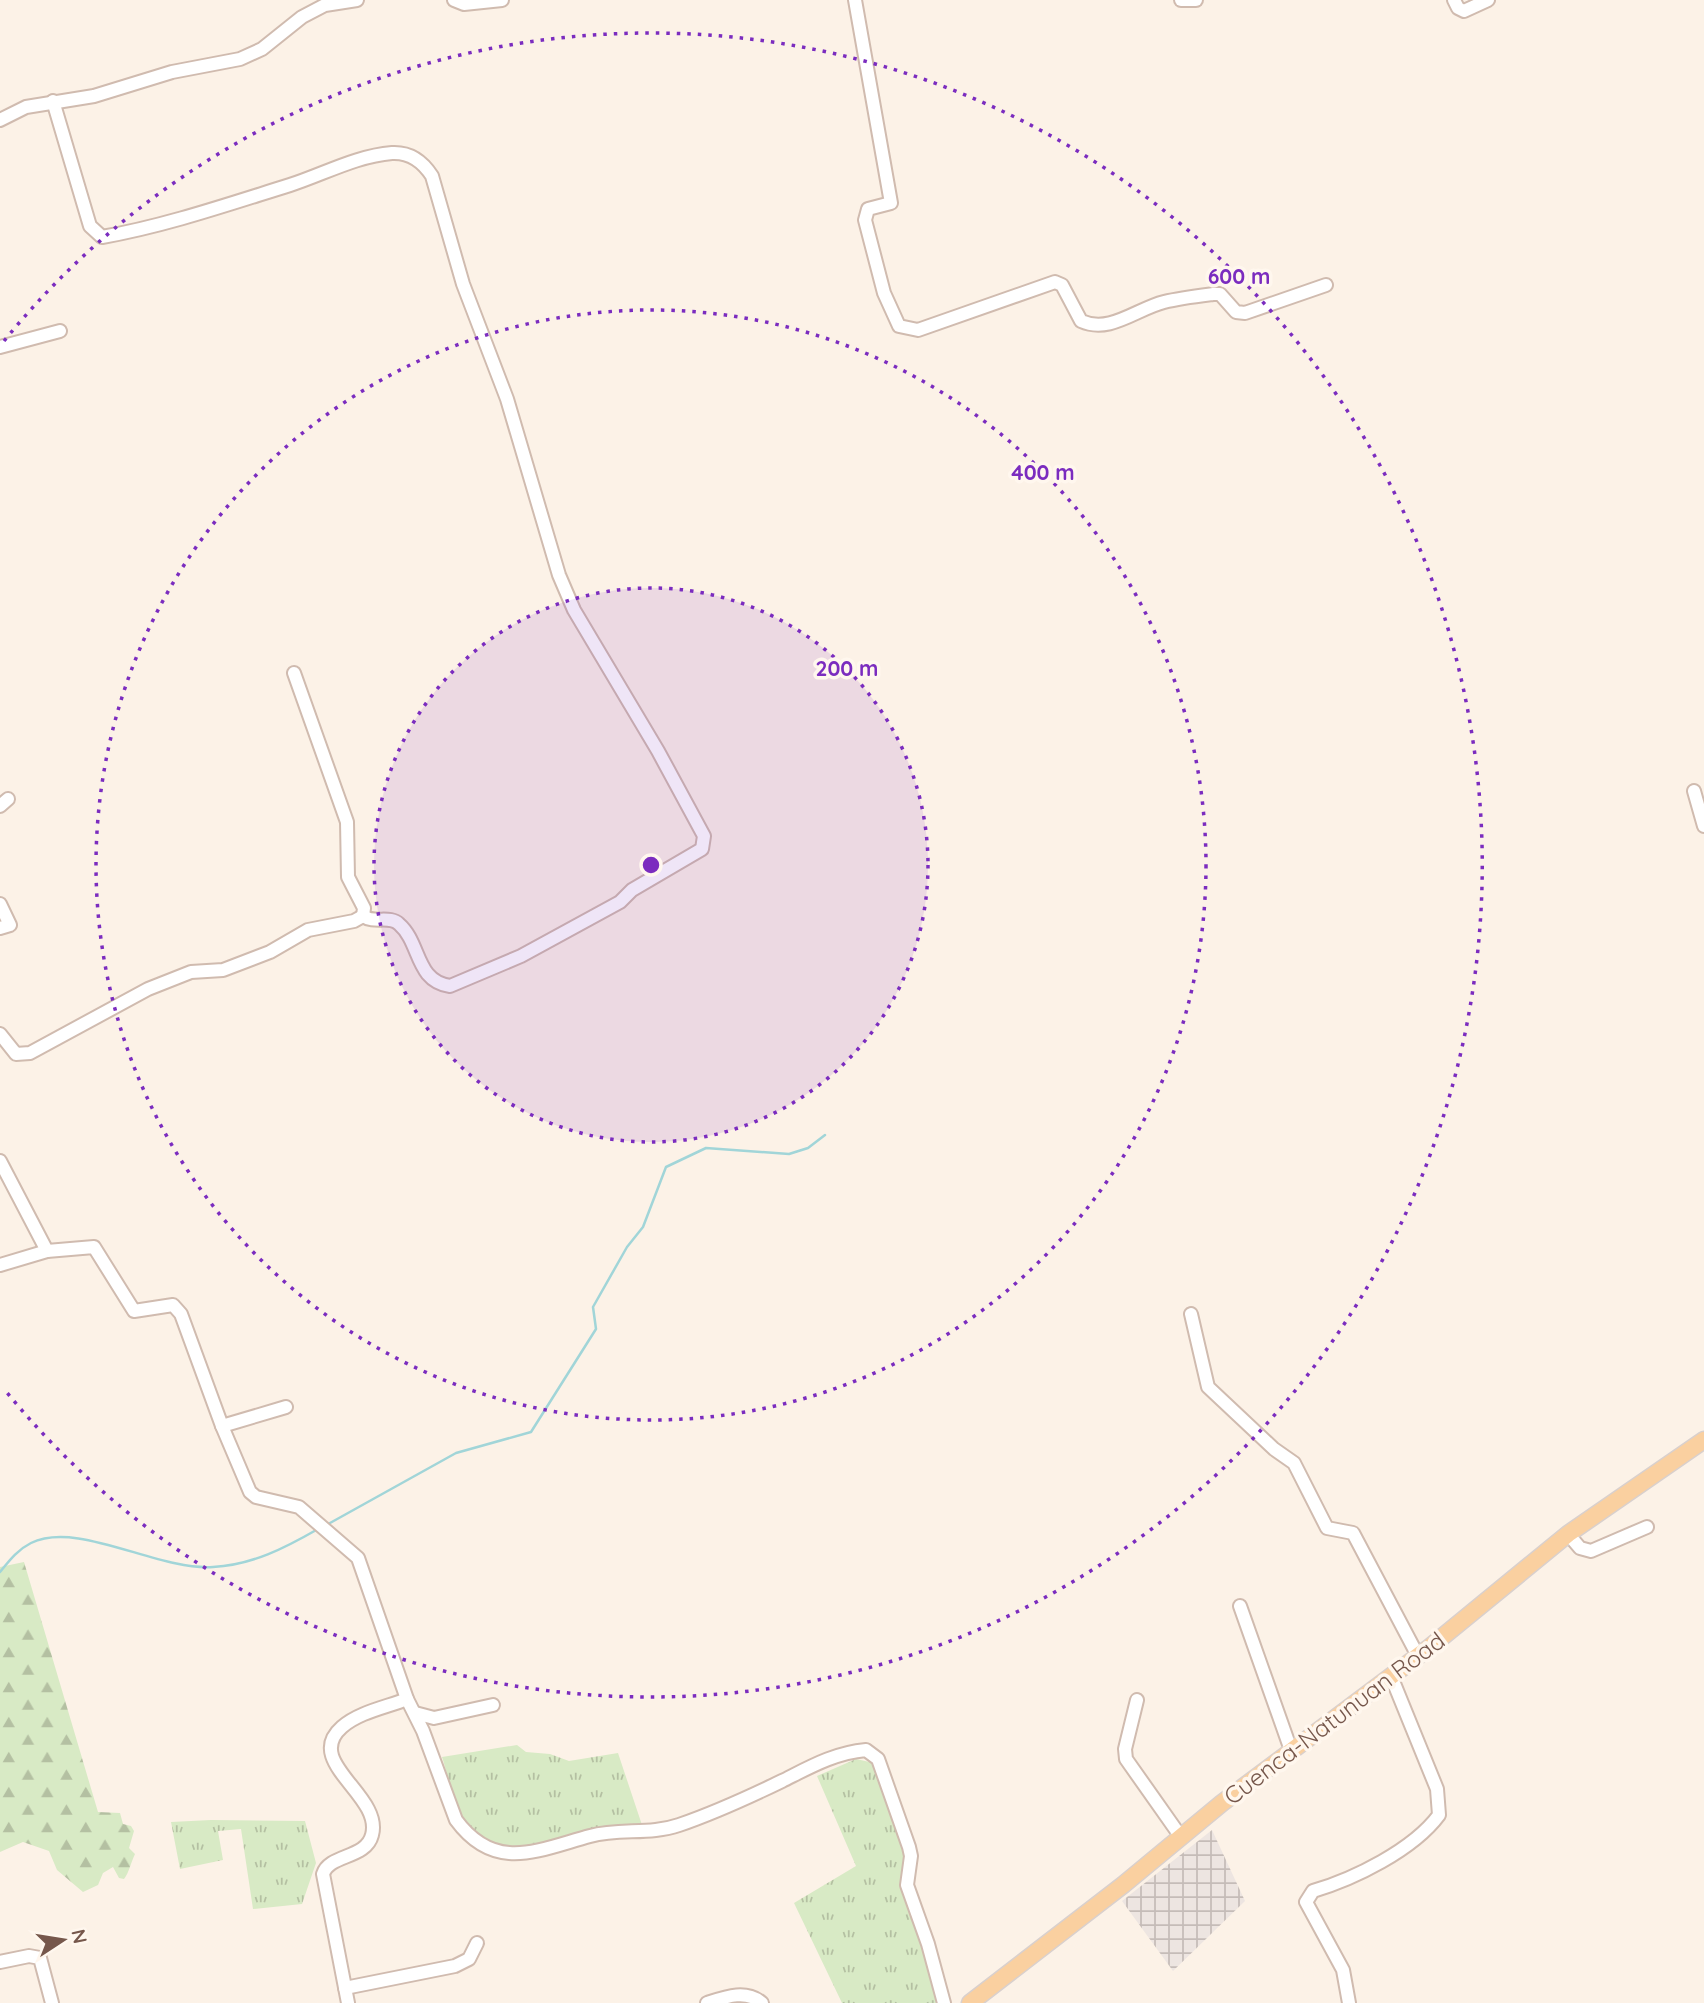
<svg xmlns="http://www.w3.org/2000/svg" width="1704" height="2003" font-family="Quicksand,sans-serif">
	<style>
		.industrial { fill: url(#industrial-grid) }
		.grass { fill: url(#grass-tufts) }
		.forest { fill: url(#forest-firs) }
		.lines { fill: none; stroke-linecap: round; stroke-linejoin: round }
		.stream { stroke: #a1d5d8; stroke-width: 2.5 }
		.minor-casing { stroke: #d0bbaf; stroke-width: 16 }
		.major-casing { stroke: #d9d0cd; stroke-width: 19 }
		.minor { stroke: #fff; stroke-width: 12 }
		.major { stroke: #fad0a0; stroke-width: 16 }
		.ring { fill: none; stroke: #7b2cbf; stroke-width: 3.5; stroke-dasharray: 3.5 7 }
		.labels { text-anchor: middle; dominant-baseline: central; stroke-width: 7; stroke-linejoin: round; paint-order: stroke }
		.street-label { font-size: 24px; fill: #76574b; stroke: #fff7ee }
		.centre { fill: #7b2cbf; stroke: #fff7ee; stroke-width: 3.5 }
		.ring-label { font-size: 21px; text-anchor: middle; font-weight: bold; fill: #7b2cbf; stroke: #fff7ee; stroke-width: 7; stroke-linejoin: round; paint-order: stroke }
	</style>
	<defs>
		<pattern id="industrial-grid" width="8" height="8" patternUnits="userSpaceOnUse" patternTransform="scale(1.75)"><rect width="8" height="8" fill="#ede5e1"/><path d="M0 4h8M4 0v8" fill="none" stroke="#c5bcb8"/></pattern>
		<pattern id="grass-tufts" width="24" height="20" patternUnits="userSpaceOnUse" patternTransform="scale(1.75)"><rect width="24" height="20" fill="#d8eac5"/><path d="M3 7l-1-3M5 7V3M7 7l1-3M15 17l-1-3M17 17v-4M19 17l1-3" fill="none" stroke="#b4c0a2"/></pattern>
		<pattern id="forest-firs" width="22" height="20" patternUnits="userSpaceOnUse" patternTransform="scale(1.75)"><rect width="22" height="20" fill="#d8eac5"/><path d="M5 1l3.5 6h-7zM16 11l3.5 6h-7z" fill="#b4c0a2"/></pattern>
	</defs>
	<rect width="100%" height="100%" fill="#fcf2e7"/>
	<!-- industrial -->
	<polygon class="industrial" points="1212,1830 1245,1901 1173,1971 1122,1901"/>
	<!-- grass -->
	<g class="grass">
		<path d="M517,1745L526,1752L550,1754L569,1761L618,1753L642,1825C592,1838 502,1875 464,1824C454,1811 448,1774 442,1757Z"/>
		<polygon points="856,1759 874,1763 910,1857 903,1873 945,2003 842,2003 794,1903 856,1866 817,1776"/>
		<polygon points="211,1820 305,1821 316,1863 302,1904 253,1909 241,1829 218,1831 223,1860 180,1869 171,1822"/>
	</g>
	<!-- forest -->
	<path class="forest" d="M24,1562L98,1812L120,1813L123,1824L131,1826L134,1831L129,1848L135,1854C131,1862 129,1873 124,1879L119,1878L113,1867L103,1873L98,1885L83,1892L57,1870L49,1851L23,1842L0,1852V1567Z"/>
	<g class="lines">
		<!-- stream -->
		<g class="stream">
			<polyline points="330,1523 456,1453 531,1432 596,1329 593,1307 627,1247 643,1227 666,1167 706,1148 789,1154 808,1148 825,1135"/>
			<path d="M0,1572C9,1561 17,1550 31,1543C78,1520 158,1571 213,1567C252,1565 285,1548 318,1529"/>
		</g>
		<defs>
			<g id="minor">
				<polyline points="454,0 464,4 502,0"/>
				<path d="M855,0L891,203L868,209L865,220L884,293L899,326L918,330L1055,282L1062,285L1081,321C1110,334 1136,309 1164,302C1180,298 1197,296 1213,294H1220L1236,312L1245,313L1326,285"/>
				<polyline points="1181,0 1196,0"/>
				<polyline points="1454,0 1458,8 1464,11 1488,0"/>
				<path d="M53,101L90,226L102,237C165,226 229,204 290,185C324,174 356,156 392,153C410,152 423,162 432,176L463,284L507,399L559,575L574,610L658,751L704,836L702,849L632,890L620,902L521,956L450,986C415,981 421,943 399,924C390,915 374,924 363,916"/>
				<polyline points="0,120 26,107 94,96 172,72 240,59 262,49 302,17 325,5 357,0"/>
				<polyline points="0,347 60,331"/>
				<polyline points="294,673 347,822 348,877 364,908 363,916"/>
				<polyline points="1694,791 1704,826"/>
				<polyline points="0,806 8,799"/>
				<polyline points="0,904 10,925 0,928"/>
				<polyline points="0,1034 16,1054 30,1053 148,989 191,972 223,970 270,952 308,930 354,921 363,916"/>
				<polyline points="0,1161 47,1251"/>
				<path d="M0,1265L47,1251L94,1247L134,1311L173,1305L181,1314L222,1426L250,1492L256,1497L299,1507L358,1558L407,1699L423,1731L456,1820C495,1873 538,1850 590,1836C620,1828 650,1835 679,1825C714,1813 749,1797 782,1781C810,1767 834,1753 866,1750L878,1759L909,1847L911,1856L907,1885L928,1944L944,2003"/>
				<polyline points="1191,1314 1208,1387 1274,1449 1294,1463 1327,1528 1353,1533 1418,1656"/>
				<polyline points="222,1426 286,1407"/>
				<polyline points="1568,1534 1580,1548 1591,1551 1647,1527"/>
				<polyline points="1240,1606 1292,1753"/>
				<polyline points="1137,1700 1125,1749 1126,1759 1181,1837"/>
				<polyline points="415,1713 434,1718 493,1705"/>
				<polyline points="0,1962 29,1956 40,1958 52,2003"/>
				<polyline points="345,1988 455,1966 469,1959 477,1943"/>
				<path d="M348,2003L323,1874C329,1854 366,1859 372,1835C383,1795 302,1762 342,1727C359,1712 387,1707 407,1699"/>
				<path d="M707,2003C725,1997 746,1989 762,2003"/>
				<path d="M1349,2003L1343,1970L1306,1902L1313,1891C1354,1879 1413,1850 1439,1815L1437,1789L1391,1676"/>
			</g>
			<polyline id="major" points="970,2003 1123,1885 1222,1803 1430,1647 1568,1534 1704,1440"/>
		</defs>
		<!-- minor casing -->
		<use href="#minor" class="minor-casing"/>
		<!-- major casing -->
		<use href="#major" class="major-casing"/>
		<!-- minor -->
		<use href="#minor" class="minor"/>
		<!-- major -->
		<use href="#major" class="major"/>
	</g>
	<!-- distance rings -->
	<circle cx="651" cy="865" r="277" fill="#7b2cbf" fill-opacity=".12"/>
	<g class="ring">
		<circle cx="651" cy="865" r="277"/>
		<circle cx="651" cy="865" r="555"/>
		<path d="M4 341A832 832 0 1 1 4 1389"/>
	</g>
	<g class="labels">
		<!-- street labels -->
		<g class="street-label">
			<text transform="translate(1334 1718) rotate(-37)">Cuenca-Natunuan Road</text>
		</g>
	</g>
	<circle cx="651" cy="865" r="10" class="centre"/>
	<g class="ring-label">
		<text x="1239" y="284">600 m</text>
		<text x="1043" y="480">400 m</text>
		<text x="847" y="676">200 m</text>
	</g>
	<!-- north arrow -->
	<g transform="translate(63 1940) rotate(78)" stroke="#fff7ee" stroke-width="5" paint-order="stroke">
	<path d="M0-5L12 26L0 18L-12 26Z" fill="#76574b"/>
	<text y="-10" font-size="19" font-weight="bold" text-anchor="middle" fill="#76574b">N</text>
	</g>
</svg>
